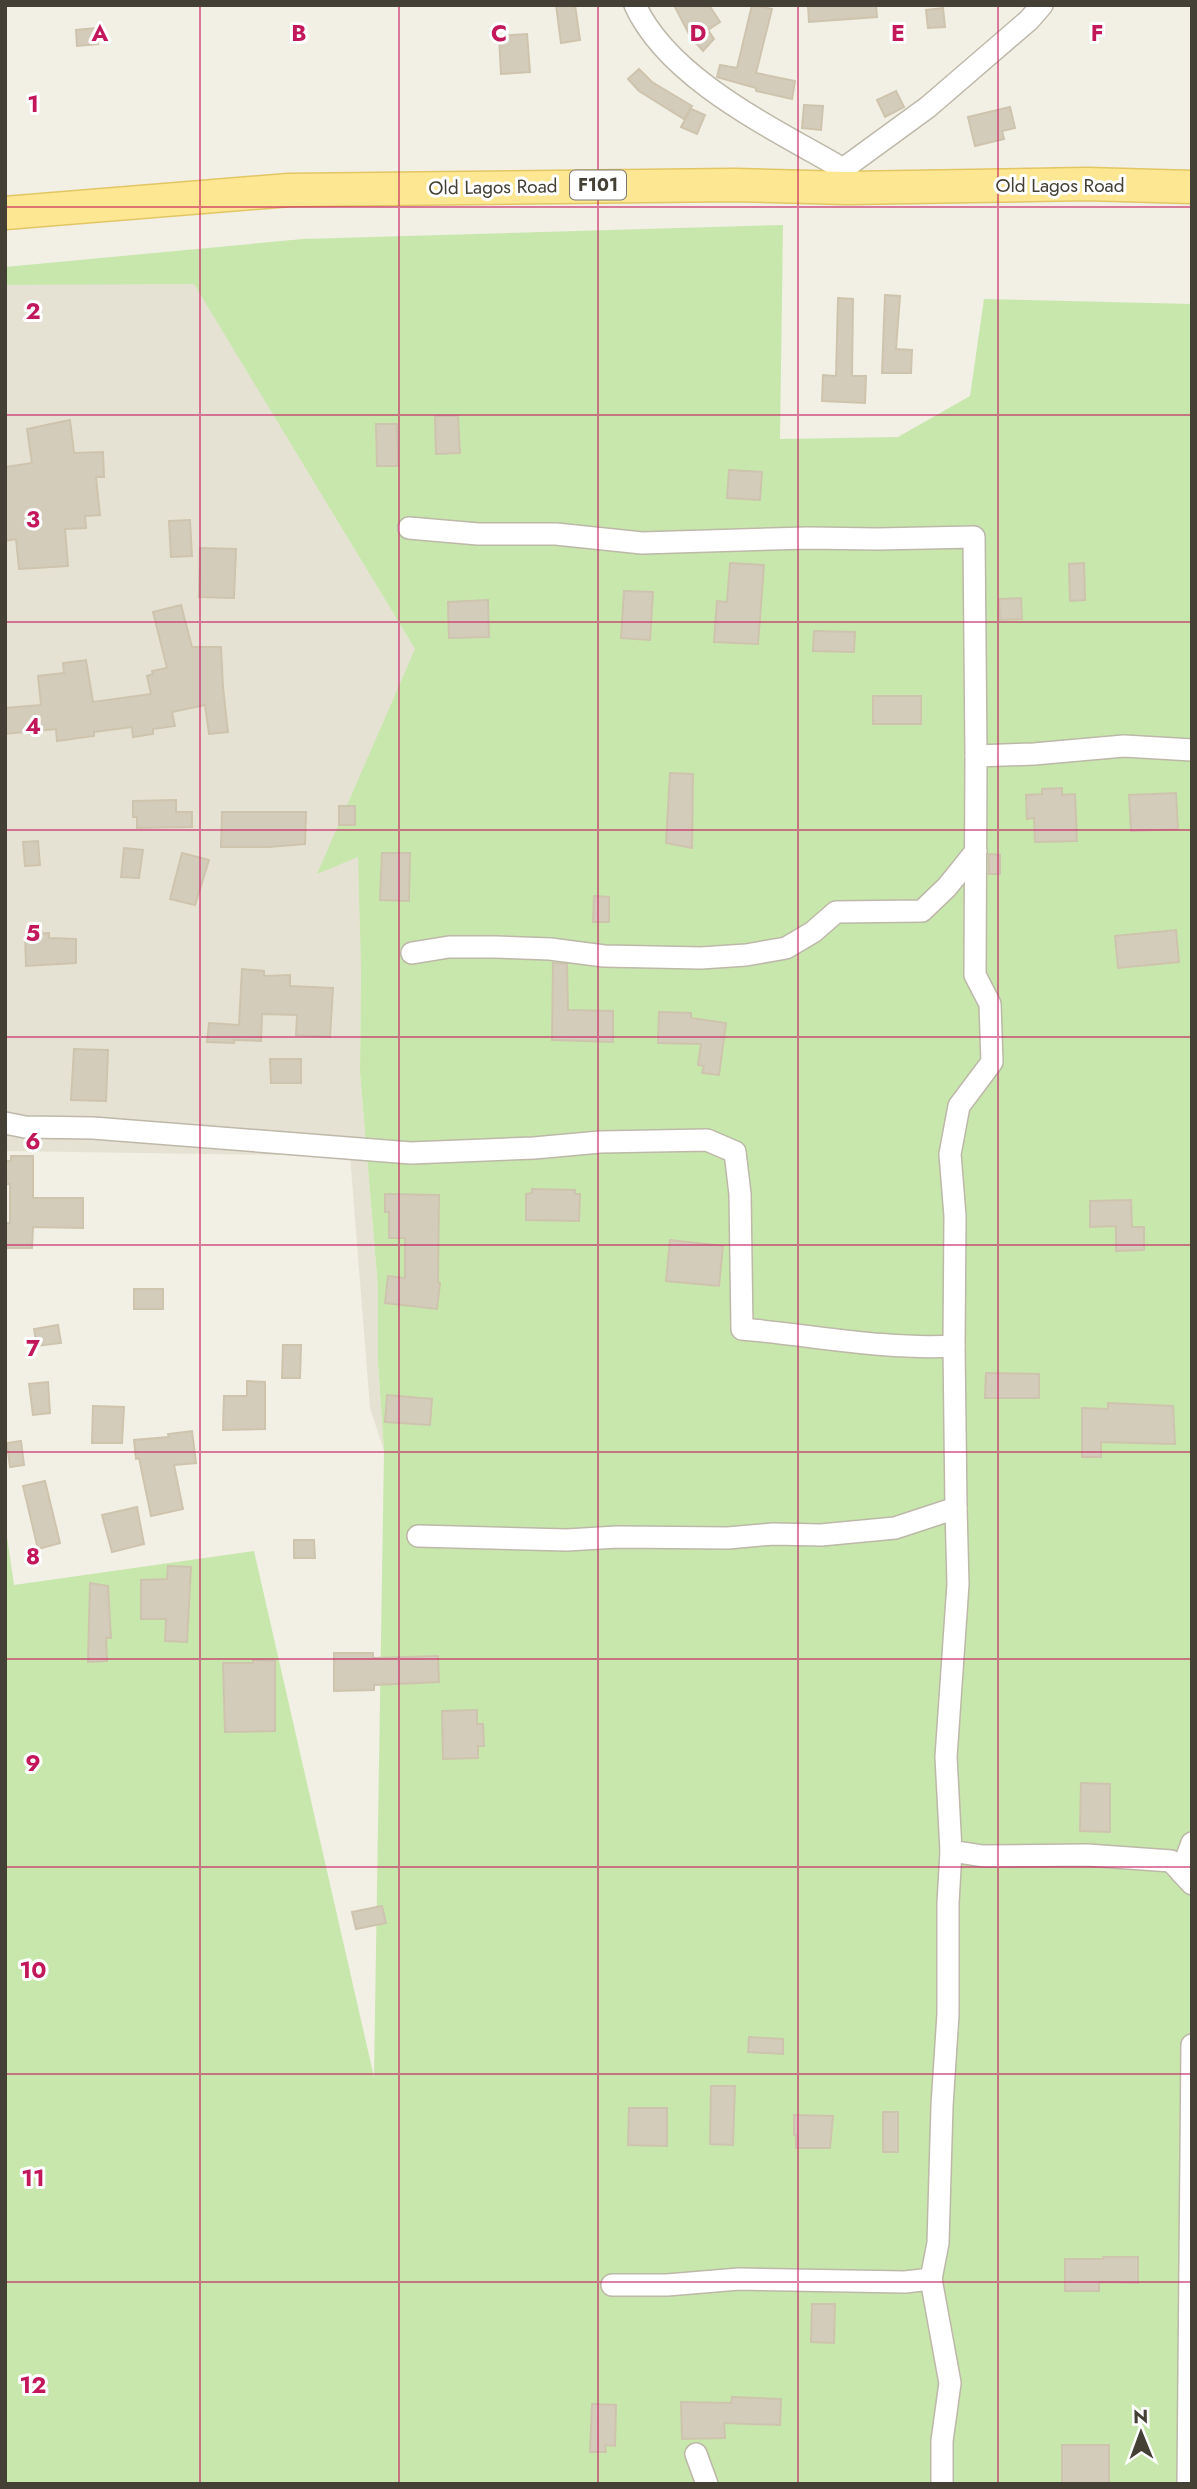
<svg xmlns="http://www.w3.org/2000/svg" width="1197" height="2489" font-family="Jost,sans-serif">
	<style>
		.residential { fill: #e6e2d3 }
		.green { fill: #c8e7ad }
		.building { fill: #d4ccba; stroke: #cec4ae; stroke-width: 2 }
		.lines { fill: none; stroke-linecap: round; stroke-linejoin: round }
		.minor-casing { stroke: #bdb8a8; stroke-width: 24 }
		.primary-casing { stroke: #e2c663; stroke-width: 35 }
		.minor { stroke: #fff; stroke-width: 21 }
		.primary { stroke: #fde793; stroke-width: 32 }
		.grid { fill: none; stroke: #c2185b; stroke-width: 2; stroke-opacity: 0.55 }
		.labels { text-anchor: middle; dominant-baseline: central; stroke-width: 6; stroke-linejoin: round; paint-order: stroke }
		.shield { fill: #fff; stroke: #7c7972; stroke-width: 2 }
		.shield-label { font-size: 18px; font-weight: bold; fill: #444035 }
		.street-label { font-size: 19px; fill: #444035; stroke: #fff }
		.grid-label { font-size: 23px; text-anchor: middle; font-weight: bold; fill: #c2185b; stroke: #fff; stroke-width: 6; stroke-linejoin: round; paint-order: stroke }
	</style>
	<rect width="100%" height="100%" fill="#f2efe5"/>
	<!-- residential -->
	<polygon class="residential" points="194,283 415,649 361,966 360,1073 378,1288 378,1363 384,1451 370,1408 350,1156 5,1151 5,285"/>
	<!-- green -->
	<polygon class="green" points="783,225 780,439 898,437 970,396 984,299 1192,304 1192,2484 5,2484 5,1523 14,1585 254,1551 374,2077 384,1451 378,1363 378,1288 360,1073 361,966 358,857 317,874 415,649 194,284 5,285 5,267 303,239"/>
	<!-- building -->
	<g class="building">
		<polygon points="556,5 575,5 580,40 561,43"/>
		<polygon points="674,5 709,5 720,22 708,30 714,39 703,51 690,36"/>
		<polygon points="752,5 772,9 756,73 795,81 792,99 756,91 756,88 717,77 720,65 737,68"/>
		<polygon points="808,5 876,5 877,17 809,22"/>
		<polygon points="943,8 945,27 928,28 926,10"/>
		<polygon points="96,28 98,44 77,46 76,30"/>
		<polygon points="527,34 530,72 501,74 499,36"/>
		<polygon points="639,69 652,82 692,106 684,119 639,91 628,79"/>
		<polygon points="896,91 904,107 885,117 877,100"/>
		<polygon points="804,105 823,106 821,130 802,128"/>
		<polygon points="1010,107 1015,128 1002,131 1004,139 975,146 968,117"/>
		<polygon points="691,109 705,115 697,134 681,127"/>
		<polygon points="885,295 900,296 896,349 912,350 911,373 882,373"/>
		<polygon points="838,298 853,299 852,376 866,376 865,403 822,401 823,375 836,376"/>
		<polygon points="435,416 458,416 460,453 436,454"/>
		<polygon points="70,420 74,453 103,452 104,477 96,477 100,515 85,516 86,528 65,529 68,566 19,569 16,539 5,541 5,467 32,463 27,429"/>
		<polygon points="376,424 397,424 398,466 377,466"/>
		<polygon points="729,470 762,472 760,500 727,498"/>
		<polygon points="190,520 192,556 171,557 169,521"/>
		<polygon points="200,548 236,549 234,598 199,597"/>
		<polygon points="730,563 764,565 758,644 714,642 717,601 727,602"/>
		<polygon points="1084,563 1085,600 1070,601 1069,564"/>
		<polygon points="624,591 653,592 650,640 621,638"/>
		<polygon points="1021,598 1022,619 1000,620 999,599"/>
		<polygon points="488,600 489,637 449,638 448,602"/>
		<polygon points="181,605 192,647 221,647 223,687 228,732 209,734 205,705 172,712 175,726 153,729 153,734 133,737 132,727 94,732 94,736 57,741 56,729 5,734 5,708 41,705 38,676 64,673 63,663 86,660 93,702 151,694 147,676 153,674 152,671 167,668 153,612"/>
		<polygon points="814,631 855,632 854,652 813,651"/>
		<rect x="873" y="696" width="48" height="28"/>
		<polygon points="670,773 693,774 692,848 666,843"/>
		<polygon points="1062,788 1062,795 1075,794 1077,841 1035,842 1034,818 1027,819 1026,795 1042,794 1042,789"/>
		<polygon points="1176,793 1178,829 1131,831 1129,795"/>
		<polygon points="176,800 176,812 192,812 192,827 137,828 137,817 133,817 133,801"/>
		<rect x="339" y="806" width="16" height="19"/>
		<polygon points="222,812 306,812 305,844 269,847 221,847"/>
		<polygon points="38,841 40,865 25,866 23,842"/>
		<polygon points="124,848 143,850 139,878 121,877"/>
		<polygon points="182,853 209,860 195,905 170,899"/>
		<polygon points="382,853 410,853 409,901 380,900"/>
		<polygon points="989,854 1000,855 1000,874 989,874"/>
		<polygon points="594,896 609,897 609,922 593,922"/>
		<polygon points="1176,930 1179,962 1118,968 1115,936"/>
		<polygon points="49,933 49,938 76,939 76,963 26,966 25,934"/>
		<polygon points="553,963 567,964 568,1010 613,1011 613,1042 552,1040"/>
		<polygon points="242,969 264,971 264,976 290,975 290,986 333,988 330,1037 296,1035 297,1015 262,1014 261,1041 234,1040 234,1043 207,1042 209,1023 239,1025"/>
		<polygon points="659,1012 691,1013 691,1018 726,1023 719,1075 702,1073 704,1066 698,1065 701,1044 658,1043"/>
		<polygon points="74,1049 108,1050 106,1101 71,1100"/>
		<polygon points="270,1059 301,1059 301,1083 271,1083"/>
		<polygon points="11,1156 33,1156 33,1198 83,1198 83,1228 33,1227 32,1248 5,1248 5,1223 10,1223 10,1184 5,1184 5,1161 11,1161"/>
		<polygon points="532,1189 575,1190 575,1194 580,1194 579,1221 526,1220 526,1194 532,1193"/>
		<polygon points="385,1194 439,1195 438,1282 440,1283 437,1309 385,1303 388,1276 405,1278 405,1238 389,1238 389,1212 385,1212"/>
		<polygon points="1131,1200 1132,1227 1144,1227 1144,1250 1116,1251 1116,1226 1090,1227 1090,1201"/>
		<polygon points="670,1240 723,1246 719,1286 666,1281"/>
		<rect x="134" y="1289" width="29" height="20"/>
		<polygon points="58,1325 61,1343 37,1346 34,1329"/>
		<polygon points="283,1345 301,1345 300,1378 282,1378"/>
		<polygon points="986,1373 1039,1374 1039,1398 985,1398"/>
		<polygon points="247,1381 265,1382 265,1429 223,1430 224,1396 247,1396"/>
		<polygon points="48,1382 50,1413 33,1415 29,1384"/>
		<polygon points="387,1395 432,1399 430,1425 385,1422"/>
		<polygon points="1108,1403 1173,1406 1175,1444 1101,1442 1101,1457 1082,1457 1082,1408 1108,1409"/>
		<polygon points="93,1406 124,1407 122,1443 92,1443"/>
		<polygon points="192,1431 196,1463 174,1465 183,1509 151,1516 139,1458 136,1459 134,1440 169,1437 168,1434"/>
		<polygon points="21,1441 24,1465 10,1467 7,1443"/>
		<polygon points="45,1481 60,1543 38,1549 23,1486"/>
		<polygon points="137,1507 144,1544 112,1552 102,1515"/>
		<polygon points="294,1540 314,1540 315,1558 294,1558"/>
		<polygon points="168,1566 191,1567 187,1642 165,1641 166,1619 141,1619 141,1580 167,1579"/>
		<polygon points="90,1583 108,1586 111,1638 106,1638 107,1661 88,1662"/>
		<polygon points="334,1653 373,1653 373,1658 438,1656 439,1682 374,1685 374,1690 334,1691"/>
		<polygon points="253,1660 275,1661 275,1731 225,1732 223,1663 253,1663"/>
		<polygon points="477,1710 477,1724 483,1724 484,1746 478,1746 478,1758 443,1759 442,1711"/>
		<polygon points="1081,1783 1110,1784 1110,1832 1080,1831"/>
		<polygon points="382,1906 386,1923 356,1929 352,1912"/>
		<polygon points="749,2037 783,2039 783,2054 748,2052"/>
		<polygon points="711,2086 735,2086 733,2145 710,2144"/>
		<polygon points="629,2108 667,2108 667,2146 628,2145"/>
		<rect x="883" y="2112" width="15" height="40"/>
		<polygon points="794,2115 833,2116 830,2148 796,2148 796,2135 794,2135"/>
		<polygon points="1103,2257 1138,2257 1138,2283 1099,2282 1099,2291 1065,2291 1065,2259 1103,2259"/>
		<polygon points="812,2304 835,2304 834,2343 811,2342"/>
		<polygon points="732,2397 781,2399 780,2425 724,2423 725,2438 682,2439 681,2402 731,2403"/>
		<polygon points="592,2404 616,2405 615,2446 605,2445 606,2452 590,2452"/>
		<rect x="1062" y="2445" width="47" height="39"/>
	</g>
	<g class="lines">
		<defs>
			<g id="minor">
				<path d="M635,5C669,80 775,129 843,169L847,188"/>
				<polyline points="843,169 928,107 1029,20 1042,5"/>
				<polyline points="409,528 478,534 556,534 642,543 807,538 878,539 974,537 976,756"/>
				<polyline points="412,953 449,947 495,947 550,949 604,956 701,958 746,955 786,948 813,932 836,912 922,911 947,887 976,851"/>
				<path d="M5,1123L25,1127L93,1128L411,1153L534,1148L600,1142L707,1140L735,1152L740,1194L742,1329C812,1335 884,1350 954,1346L955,1216L950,1154L959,1106L992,1062L990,1004L975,975L976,756L1034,754L1124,746L1192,750"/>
				<polyline points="956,1508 958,1584 946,1757 951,1851 983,1856 1087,1855 1171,1861 1192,1884"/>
				<polyline points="418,1536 567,1540 617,1537 728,1538 773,1534 821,1535 895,1528 956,1508 954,1346"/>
				<polyline points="1181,1872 1192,1843"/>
				<polyline points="931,2279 950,2383 942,2441 942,2484"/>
				<polyline points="612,2285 667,2285 739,2279 905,2282 931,2279 938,2243 942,2106 948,2014 948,1903 951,1851"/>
				<polyline points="696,2454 707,2484"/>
				<polyline points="1188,2484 1192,2045"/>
			</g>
			<polyline id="primary" points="5,213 289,190 735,185 847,188 1087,184 1192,187"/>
		</defs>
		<!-- minor casing -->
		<use href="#minor" class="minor-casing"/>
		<!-- primary casing -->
		<use href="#primary" class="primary-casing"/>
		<!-- minor -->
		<use href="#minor" class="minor"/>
		<!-- primary -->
		<use href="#primary" class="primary"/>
	</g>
	<!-- grid -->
	<path class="grid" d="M200,5V2484M399,5V2484M598,5V2484M798,5V2484M998,5V2484M5,207H1192M5,415H1192M5,622H1192M5,830H1192M5,1037H1192M5,1245H1192M5,1452H1192M5,1659H1192M5,1867H1192M5,2074H1192M5,2282H1192"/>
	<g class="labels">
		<!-- shield labels -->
		<rect class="shield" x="570" y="170.5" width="56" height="29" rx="5"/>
		<g class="shield-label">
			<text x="598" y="185">F101</text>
		</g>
		<!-- street labels -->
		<g class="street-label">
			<text x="1060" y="185">Old Lagos Road</text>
			<text transform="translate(493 187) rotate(-1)">Old Lagos Road</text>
		</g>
	</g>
	<g class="grid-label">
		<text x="100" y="41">A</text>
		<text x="299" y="41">B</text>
		<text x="499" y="41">C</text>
		<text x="698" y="41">D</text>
		<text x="898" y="41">E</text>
		<text x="1097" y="41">F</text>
		<text x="33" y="112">1</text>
		<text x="33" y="319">2</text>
		<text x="33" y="527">3</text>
		<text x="33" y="734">4</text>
		<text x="33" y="941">5</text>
		<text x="33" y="1149">6</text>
		<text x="33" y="1356">7</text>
		<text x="33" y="1564">8</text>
		<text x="33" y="1771">9</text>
		<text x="33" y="1978">10</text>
		<text x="33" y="2186">11</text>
		<text x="33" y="2393">12</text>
	</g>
	<!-- border -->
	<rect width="1197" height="2489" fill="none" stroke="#444035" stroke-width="14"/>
	<!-- north arrow -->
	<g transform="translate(1141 2433) rotate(359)" stroke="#ffffff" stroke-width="5" paint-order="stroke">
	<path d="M0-5L12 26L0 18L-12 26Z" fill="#444035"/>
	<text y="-10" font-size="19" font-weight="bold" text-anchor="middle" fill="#444035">N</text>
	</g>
</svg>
